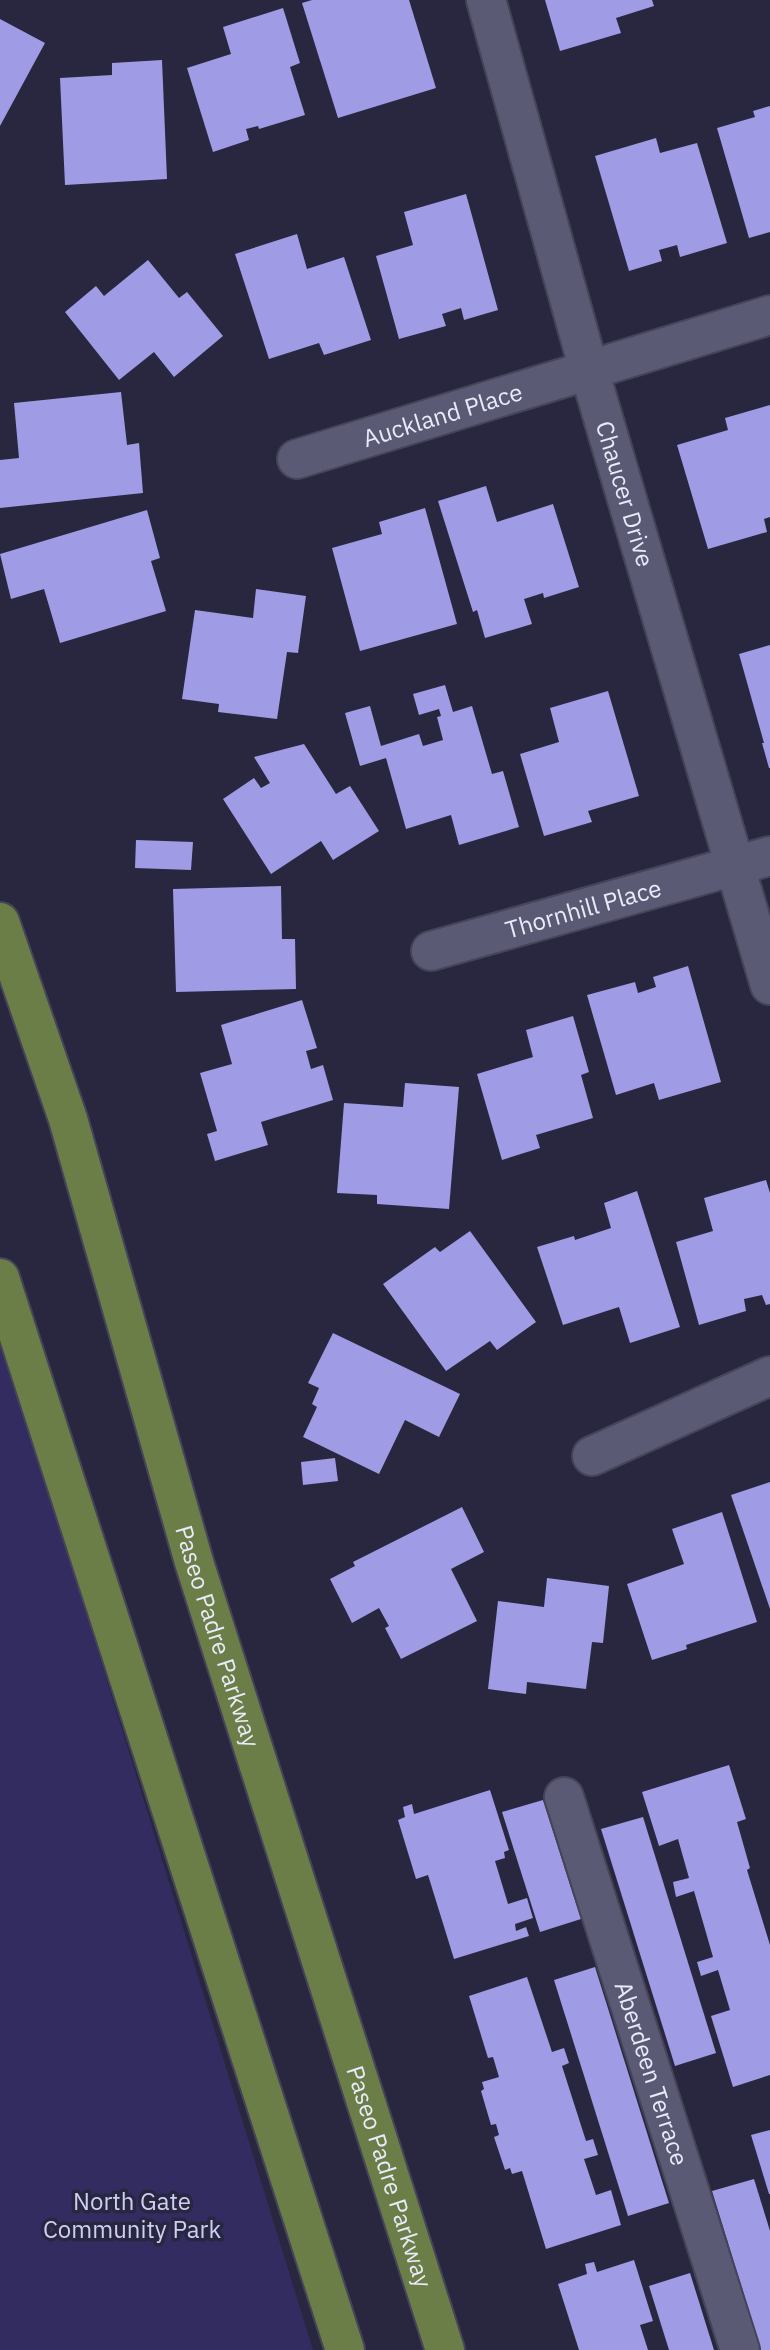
<svg xmlns="http://www.w3.org/2000/svg" width="770" height="2350" font-family="'IBM Plex Sans',sans-serif">
	<style>
		.green { fill: #322c60 }
		.building { fill: #9f9be4 }
		.lines { fill: none; stroke-linecap: round; stroke-linejoin: round }
		.minor-casing { stroke: #454458; stroke-width: 42 }
		.major-casing { stroke: #454458; stroke-width: 42 }
		.minor { stroke: #5b5a75; stroke-width: 38 }
		.major { stroke: #6b7e47; stroke-width: 38 }
		.labels { text-anchor: middle; dominant-baseline: central; stroke-width: 7; stroke-linejoin: round; paint-order: stroke }
		.street-label { font-size: 24px; fill: #eaeafa; stroke: #28273f }
		.park-label { font-size: 24px; fill: #cecdf4; stroke: #28273f }
	</style>
	<rect width="100%" height="100%" fill="#28273f"/>
	<!-- green -->
	<polygon class="green" points="0,1333 313,2350 0,2350"/>
	<!-- building -->
	<g class="building">
		<polygon points="312,0 409,0 436,88 338,118 302,3"/>
		<polygon points="545,0 652,0 654,6 616,18 621,33 560,51"/>
		<polygon points="283,8 300,63 290,67 305,115 259,129 258,126 246,129 249,140 213,152 187,68 231,54 223,27"/>
		<polygon points="0,19 45,43 0,126"/>
		<polygon points="162,60 167,179 65,185 60,78 112,75 112,63"/>
		<polygon points="770,106 770,232 749,238 717,128 755,117 753,111"/>
		<polygon points="656,138 660,153 697,143 727,243 680,257 677,245 659,250 662,261 629,271 595,156"/>
		<polygon points="466,194 498,310 464,320 461,308 442,314 446,326 399,339 376,256 413,245 404,212"/>
		<polygon points="297,234 307,269 344,257 371,340 324,355 319,343 269,359 235,254"/>
		<polygon points="148,260 179,298 187,292 223,336 174,377 154,352 119,380 65,312 96,286 104,296"/>
		<polygon points="121,392 127,445 139,443 143,493 0,508 0,460 19,458 14,403"/>
		<polygon points="770,405 770,517 764,519 767,532 708,549 677,445 728,430 725,418"/>
		<polygon points="486,486 497,522 553,504 579,587 544,598 543,593 524,599 532,624 485,638 477,610 473,612 438,501"/>
		<polygon points="425,508 457,624 360,651 332,548 382,534 379,522"/>
		<polygon points="147,510 160,558 151,561 166,611 60,643 44,589 11,599 0,554"/>
		<polygon points="256,589 306,596 298,653 287,652 277,719 218,712 219,704 182,699 195,610 253,618"/>
		<polygon points="770,645 770,768 769,768 762,743 764,743 739,654"/>
		<polygon points="445,685 453,712 472,706 492,774 503,771 519,827 459,845 451,815 406,829 386,758 360,766 345,713 370,706 381,746 419,734 423,746 443,740 437,717 441,716 439,709 419,715 413,694"/>
		<polygon points="608,691 639,796 588,811 592,822 544,836 520,754 559,742 550,708"/>
		<polygon points="304,744 336,794 350,786 379,831 333,860 321,841 271,874 223,799 254,778 261,788 270,783 254,757"/>
		<polygon points="136,840 193,842 191,870 135,868"/>
		<polygon points="281,886 282,939 295,939 296,989 176,992 173,889"/>
		<polygon points="688,966 721,1082 659,1100 654,1083 616,1095 587,995 635,982 638,993 656,987 653,977"/>
		<polygon points="302,1000 317,1048 306,1051 311,1069 323,1065 333,1100 261,1122 268,1145 215,1161 207,1134 217,1131 200,1073 232,1064 221,1025"/>
		<polygon points="573,1016 589,1072 581,1075 593,1118 536,1135 540,1148 502,1160 477,1074 533,1057 526,1030"/>
		<polygon points="405,1083 459,1087 449,1209 377,1204 377,1195 337,1193 344,1103 403,1107"/>
		<polygon points="766,1180 770,1193 770,1304 766,1305 762,1295 744,1299 746,1311 699,1325 676,1242 713,1231 704,1198"/>
		<polygon points="637,1191 680,1327 630,1343 619,1307 563,1325 537,1247 574,1236 575,1240 611,1228 604,1203"/>
		<polygon points="470,1231 536,1322 497,1350 490,1341 446,1371 383,1284 435,1247 440,1252"/>
		<polygon points="333,1333 460,1394 439,1437 405,1420 379,1474 303,1437 317,1407 312,1404 319,1388 308,1383"/>
		<polygon points="335,1458 338,1481 303,1485 301,1462"/>
		<polygon points="770,1482 770,1609 731,1495"/>
		<polygon points="462,1507 484,1552 451,1569 477,1621 401,1659 385,1628 389,1626 379,1608 352,1623 330,1579 355,1566 353,1562"/>
		<polygon points="722,1512 757,1622 686,1645 687,1649 652,1660 627,1584 684,1564 672,1529"/>
		<polygon points="547,1578 609,1586 603,1643 592,1642 586,1689 527,1682 526,1694 488,1689 498,1601 544,1607"/>
		<polygon points="729,1765 746,1819 737,1822 750,1868 747,1870 770,1945 770,2075 733,2087 711,2016 730,2010 718,1970 701,1976 697,1962 713,1957 694,1891 676,1897 673,1882 689,1878 678,1839 659,1846 642,1792"/>
		<polygon points="490,1790 509,1850 504,1852 505,1858 495,1861 508,1904 527,1898 533,1918 515,1924 516,1931 526,1927 529,1936 454,1959 428,1875 416,1879 398,1820 405,1817 403,1807 412,1804 414,1814"/>
		<polygon points="543,1800 581,1919 540,1932 502,1812"/>
		<polygon points="643,1817 716,2053 675,2066 601,1829"/>
		<polygon points="595,1967 669,2203 628,2216 554,1980"/>
		<polygon points="527,1977 552,2052 564,2048 569,2063 562,2066 586,2141 593,2139 598,2155 584,2159 596,2195 611,2190 621,2225 546,2249 522,2171 512,2174 510,2168 505,2170 494,2137 499,2135 496,2124 491,2125 481,2091 484,2089 482,2082 499,2077 493,2057 488,2058 469,1996"/>
		<polygon points="770,2130 770,2194 769,2194 751,2135"/>
		<polygon points="754,2179 770,2231 770,2350 761,2350 712,2191"/>
		<polygon points="634,2260 653,2321 640,2325 648,2350 579,2350 558,2284 587,2274 585,2264 594,2262 597,2272"/>
		<polygon points="690,2273 714,2350 669,2350 649,2286"/>
	</g>
	<g class="lines">
		<defs>
			<g id="minor">
				<path id="s1" d="M486,0L589,370L770,985"/>
				<path id="s2" d="M297,459L770,315"/>
				<path id="s3" d="M431,951L770,856"/>
				<polyline points="592,1456 770,1376"/>
				<path id="s4" d="M564,1797L740,2350"/>
			</g>
			<g id="major">
				<path id="s5" d="M0,922L68,1119L194,1562L445,2350"/>
				<polyline points="0,1278 345,2350"/>
			</g>
		</defs>
		<!-- minor casing -->
		<use href="#minor" class="minor-casing"/>
		<!-- major casing -->
		<use href="#major" class="major-casing"/>
		<!-- minor -->
		<use href="#minor" class="minor"/>
		<!-- major -->
		<use href="#major" class="major"/>
	</g>
	<g class="labels">
		<!-- street labels -->
		<g class="street-label">
			<text stroke="none"><textPath href="#s2" startOffset="152">Auckland Place</textPath></text>
			<text stroke="none"><textPath href="#s1" startOffset="513">Chaucer Drive</textPath></text>
			<text stroke="none"><textPath href="#s3" startOffset="158">Thornhill Place</textPath></text>
			<text stroke="none"><textPath href="#s5" startOffset="747">Paseo Padre Parkway</textPath></text>
			<text stroke="none"><textPath href="#s4" startOffset="290">Aberdeen Terrace</textPath></text>
			<text stroke="none"><textPath href="#s5" startOffset="1314">Paseo Padre Parkway</textPath></text>
		</g>
		<!-- park labels -->
		<g class="park-label">
			<text x="132" y="2201">North Gate<tspan x="132" dy="28">Community Park</tspan></text>
		</g>
	</g>
</svg>
